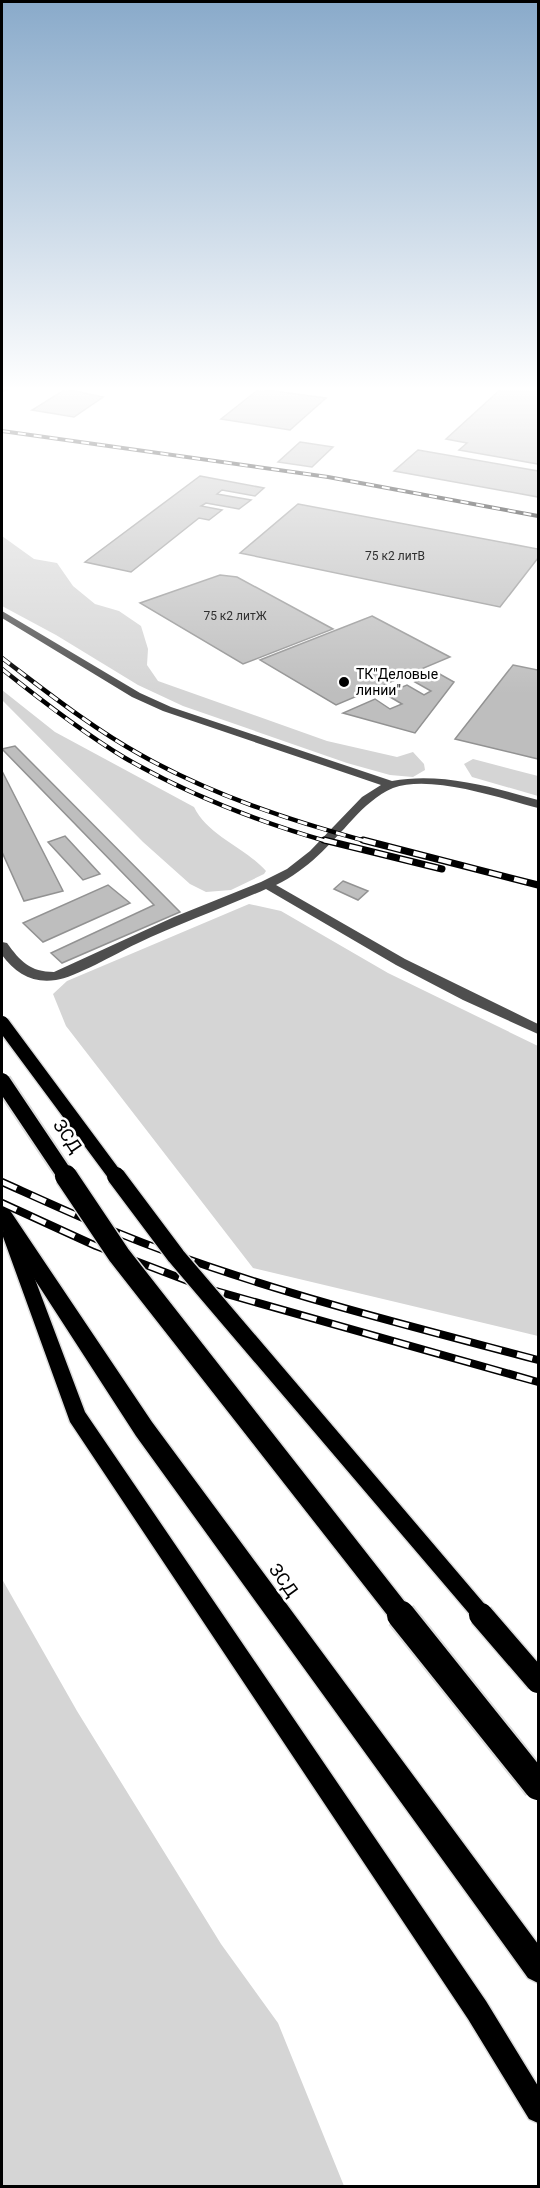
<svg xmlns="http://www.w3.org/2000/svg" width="540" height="2188" font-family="Roboto,sans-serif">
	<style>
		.green { fill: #d5d5d5 }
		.building { fill: #bebebe; stroke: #929292; stroke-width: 1.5 }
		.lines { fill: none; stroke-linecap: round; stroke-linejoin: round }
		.major-casing { stroke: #dbdbdb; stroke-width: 3 }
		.highway-casing { stroke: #dbdbdb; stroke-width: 3 }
		.minor { fill: #4e4e4e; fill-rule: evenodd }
		.major { fill: #000; fill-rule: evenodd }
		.highway { fill: #000; fill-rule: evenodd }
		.rail-far3-casing { stroke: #000; stroke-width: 4 }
		.rail-far2-casing { stroke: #000; stroke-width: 4.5 }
		.rail-far1-casing { stroke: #000; stroke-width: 7 }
		.rail-casing { stroke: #000; stroke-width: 8 }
		.rail-far3 { stroke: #fff; stroke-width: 2; stroke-dasharray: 8; stroke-linecap: butt }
		.rail-far2 { stroke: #fff; stroke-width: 3; stroke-dasharray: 10; stroke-linecap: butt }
		.rail-far1 { stroke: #fff; stroke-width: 4.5; stroke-dasharray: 13; stroke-linecap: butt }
		.rail { stroke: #fff; stroke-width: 5; stroke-dasharray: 16; stroke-linecap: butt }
		.major-bridge-far2-casing { stroke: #dbdbdb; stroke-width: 17; stroke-linecap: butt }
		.major-bridge-far1-casing { stroke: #dbdbdb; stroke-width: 21; stroke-linecap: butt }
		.major-bridge-casing { stroke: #dbdbdb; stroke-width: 27; stroke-linecap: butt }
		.highway-bridge-far2-casing { stroke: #dbdbdb; stroke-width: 20; stroke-linecap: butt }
		.highway-bridge-far1-casing { stroke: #dbdbdb; stroke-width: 25; stroke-linecap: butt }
		.highway-bridge-casing { stroke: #dbdbdb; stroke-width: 32; stroke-linecap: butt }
		.major-bridge-far2 { stroke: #000; stroke-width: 14 }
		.major-bridge-far1 { stroke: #000; stroke-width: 18 }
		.major-bridge { stroke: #000; stroke-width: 24 }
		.highway-bridge-far2 { stroke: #000; stroke-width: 16 }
		.highway-bridge-far1 { stroke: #000; stroke-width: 22 }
		.highway-bridge { stroke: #000; stroke-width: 28 }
		.poi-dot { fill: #000; stroke: #fff; stroke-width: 2 }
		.labels { text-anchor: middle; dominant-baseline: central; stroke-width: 5; stroke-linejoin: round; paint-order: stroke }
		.number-label { font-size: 12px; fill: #303030 }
		.far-poi-label { font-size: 14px; fill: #000; stroke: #fff; text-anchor: start }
		.near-street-label { font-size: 18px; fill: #000; stroke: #fff }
	</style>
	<rect width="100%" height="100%" fill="#fff"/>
	<!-- green -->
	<g class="green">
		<polygon points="2,536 34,559 57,563 73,586 95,604 119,611 141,626 148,649 147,665 158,681 327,741 397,757 413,752 424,764 425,770 413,777 390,775 347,763 183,706 138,685 56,635 2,606"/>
		<path d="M2,690L55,732L194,807C208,836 246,848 266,871L264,874L231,890L206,892L190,884L143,842L2,700Z"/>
		<polygon points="473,759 538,776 538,796 472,777 464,764"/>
		<polygon points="249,904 281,911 388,973 538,1046 538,1336 253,1268 66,1026 53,994 67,981"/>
		<polygon points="2,1579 77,1711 221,1944 278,2023 344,2186 2,2186"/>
	</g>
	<!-- building -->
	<g class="building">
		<polygon points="503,387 538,387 538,464 459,450 467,443 446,439"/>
		<polygon points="66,389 103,397 74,417 32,410"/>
		<polygon points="259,389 326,398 290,430 221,419"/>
		<polygon points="300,442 333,447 312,467 278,462"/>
		<polygon points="418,450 538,471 538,497 394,471"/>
		<polygon points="200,476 264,488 255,496 222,490 217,494 251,500 239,509 206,503 201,506 222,510 209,520 199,518 131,572 85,562"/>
		<polygon points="298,504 538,549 538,558 500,607 240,553"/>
		<polygon points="220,575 237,577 333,629 243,664 140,603"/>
		<polygon points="372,616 450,657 336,705 260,660"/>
		<polygon points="513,665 538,670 538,759 455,739"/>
		<polygon points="436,672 454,682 415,733 343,713 375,699 390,709 402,704 385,694 407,685 424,695 431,691 415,682"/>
		<polygon points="15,746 180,912 62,963 51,953 154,905 2,749"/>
		<polygon points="2,771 63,891 24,901 2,852"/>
		<polygon points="65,836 100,874 83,880 48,842"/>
		<polygon points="343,881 368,891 358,900 334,889"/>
		<polygon points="108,885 130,903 43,942 23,923"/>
	</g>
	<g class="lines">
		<defs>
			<polygon id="major" points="10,1228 16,1229 18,1234 85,1412 486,2001 538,2086 538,2123 529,2119 468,2019 70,1422 2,1234 4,1229"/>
			<polygon id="highway" points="2,1206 9,1209 152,1422 538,1944 538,1983 528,1978 136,1436 2,1229"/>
		</defs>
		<!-- major casing -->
		<use href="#major" class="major-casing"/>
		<!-- highway casing -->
		<use href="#highway" class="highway-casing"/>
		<!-- minor -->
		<g class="minor">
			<polygon points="3,387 12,387 2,393"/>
			<path d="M2,611L140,693L171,707L392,781C441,772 492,787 538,800V808C499,798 431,774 393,788C377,795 364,807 353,819C329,845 309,869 276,885L405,959L538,1024V1034L463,1000L396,965L266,889C223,908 179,924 136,944C117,953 74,978 56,980C33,984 15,973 2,955V942L7,943C20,961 30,972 54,972L174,917L261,882L287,869L310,851L362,797L381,785L163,711L132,697L2,618Z"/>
		</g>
		<!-- major -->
		<use href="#major" class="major"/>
		<!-- highway -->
		<use href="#highway" class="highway"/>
		<defs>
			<polyline id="rail-far3" points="2,431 328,477 538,516"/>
			<g id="rail-far2">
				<path d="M2,658C47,692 92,728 141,755C212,795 291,821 369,842"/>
				<path d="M2,669C42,701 82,732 125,758C189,795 259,822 329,842"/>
			</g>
			<g id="rail-far1">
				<polyline points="324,840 442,869"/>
				<polyline points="363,840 538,885"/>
			</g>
			<g id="rail">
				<path d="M2,1182C60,1208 118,1235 179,1256C296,1298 418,1328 538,1360"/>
				<polyline points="2,1203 96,1246 209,1289 538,1382"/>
			</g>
		</defs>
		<!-- rail-far3 casing -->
		<use href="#rail-far3" class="rail-far3-casing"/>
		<!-- rail-far2 casing -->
		<use href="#rail-far2" class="rail-far2-casing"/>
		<!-- rail-far1 casing -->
		<use href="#rail-far1" class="rail-far1-casing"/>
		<!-- rail casing -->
		<use href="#rail" class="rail-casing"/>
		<!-- rail-far3 -->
		<use href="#rail-far3" class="rail-far3"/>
		<!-- rail-far2 -->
		<use href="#rail-far2" class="rail-far2"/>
		<!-- rail-far1 -->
		<use href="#rail-far1" class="rail-far1"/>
		<!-- rail -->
		<use href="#rail" class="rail"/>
		<defs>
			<polyline id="major-bridge-far2" points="2,1023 117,1178"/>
			<polyline id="major-bridge-far1" points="116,1176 176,1256 483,1616"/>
			<polyline id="major-bridge" points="481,1615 538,1681"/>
			<polyline id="highway-bridge-far2" points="2,1081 67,1178"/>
			<polyline id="highway-bridge-far1" points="66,1176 119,1255 402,1616"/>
			<polyline id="highway-bridge" points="401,1615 538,1786"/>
		</defs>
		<!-- major-bridge-far2 casing -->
		<use href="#major-bridge-far2" class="major-bridge-far2-casing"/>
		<!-- major-bridge-far1 casing -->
		<use href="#major-bridge-far1" class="major-bridge-far1-casing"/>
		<!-- major-bridge casing -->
		<use href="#major-bridge" class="major-bridge-casing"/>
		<!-- highway-bridge-far2 casing -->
		<use href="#highway-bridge-far2" class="highway-bridge-far2-casing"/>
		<!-- highway-bridge-far1 casing -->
		<use href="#highway-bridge-far1" class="highway-bridge-far1-casing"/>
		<!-- highway-bridge casing -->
		<use href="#highway-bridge" class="highway-bridge-casing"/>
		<!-- major-bridge-far2 -->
		<use href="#major-bridge-far2" class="major-bridge-far2"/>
		<!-- major-bridge-far1 -->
		<use href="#major-bridge-far1" class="major-bridge-far1"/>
		<!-- major-bridge -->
		<use href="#major-bridge" class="major-bridge"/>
		<!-- highway-bridge-far2 -->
		<use href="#highway-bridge-far2" class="highway-bridge-far2"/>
		<!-- highway-bridge-far1 -->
		<use href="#highway-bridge-far1" class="highway-bridge-far1"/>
		<!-- highway-bridge -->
		<use href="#highway-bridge" class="highway-bridge"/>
	</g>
	<!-- sky -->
	<linearGradient id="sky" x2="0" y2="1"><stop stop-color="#89aaca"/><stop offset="0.56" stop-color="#fff"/><stop offset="1" stop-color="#fff" stop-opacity="0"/></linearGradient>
	<rect width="540" height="694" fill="url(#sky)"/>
	<!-- markers -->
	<circle class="poi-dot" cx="344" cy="682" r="6"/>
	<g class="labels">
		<!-- number labels -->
		<g class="number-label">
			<text x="395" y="556">75 к2 литВ</text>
			<text x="235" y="616">75 к2 литЖ</text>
		</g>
		<!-- far-poi labels -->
		<g class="far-poi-label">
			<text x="356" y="674">ТК"Деловые<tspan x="356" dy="16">линии"</tspan></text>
		</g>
		<!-- near-street labels -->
		<g class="near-street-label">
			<text transform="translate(68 1136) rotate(56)">ЗСД</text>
			<text transform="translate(284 1580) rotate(54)">ЗСД</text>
		</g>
	</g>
	<!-- border -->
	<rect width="540" height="2188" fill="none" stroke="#000000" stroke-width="6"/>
</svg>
